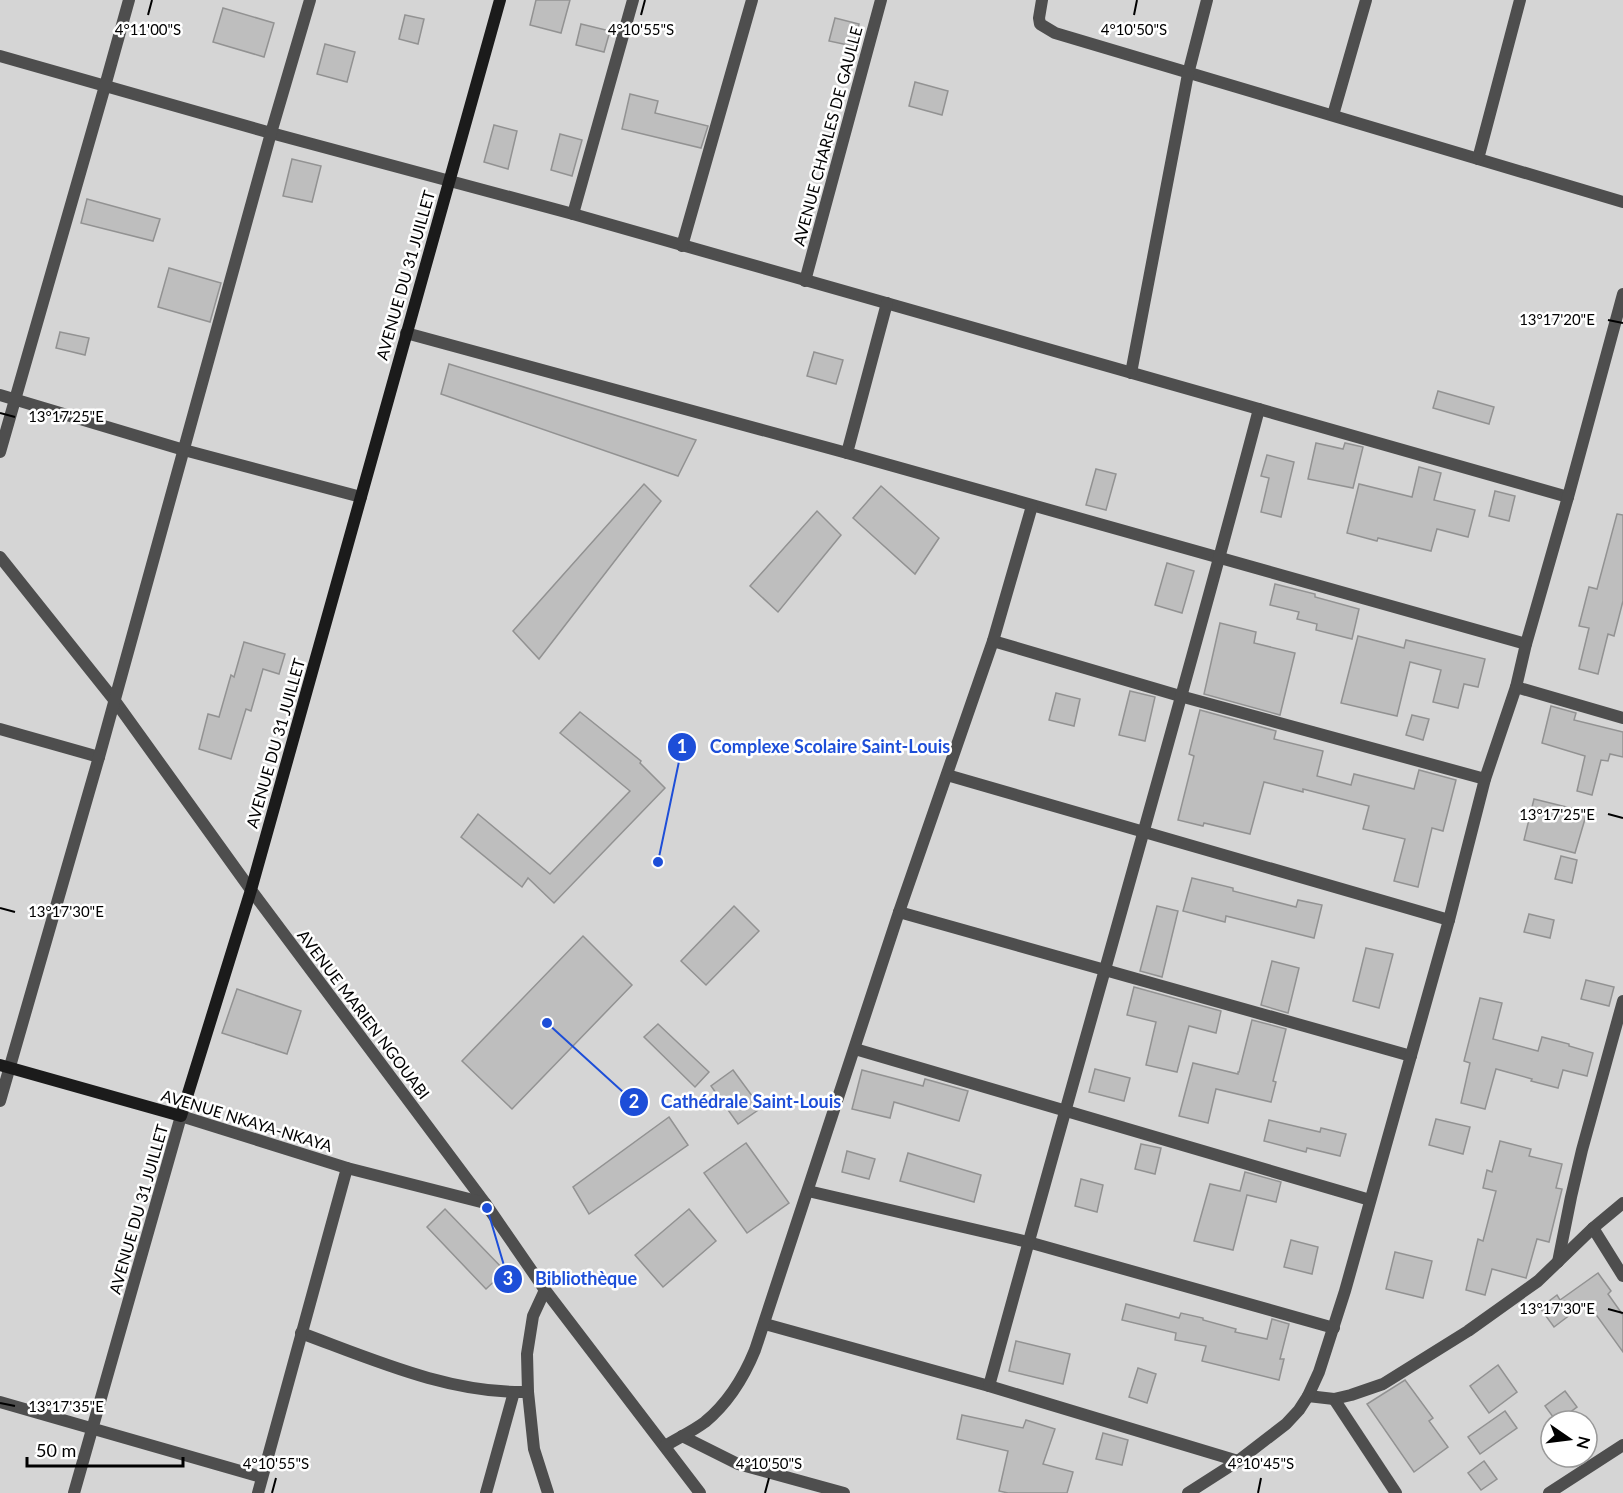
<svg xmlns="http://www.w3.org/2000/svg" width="1623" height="1493" font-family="Lato,sans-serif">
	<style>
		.green { fill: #d5d5d5; fill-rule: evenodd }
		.building { fill: #bebebe; stroke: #929292; stroke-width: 1.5 }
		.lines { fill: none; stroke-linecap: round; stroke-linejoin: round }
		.street { stroke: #4e4e4e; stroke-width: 12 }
		.secondary { stroke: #1b1b1b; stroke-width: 12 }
		.ticks { fill: none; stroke: #000; stroke-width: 2 }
		.labels { text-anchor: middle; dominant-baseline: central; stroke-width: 5; stroke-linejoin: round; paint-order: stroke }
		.street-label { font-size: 16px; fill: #000; stroke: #fff }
		.ticks-label { font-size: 15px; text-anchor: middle; fill: #000; stroke: #fff; stroke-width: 5; stroke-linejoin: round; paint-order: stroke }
		.leader { fill: none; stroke: #1d4ed8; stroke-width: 2 }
		.callout-dot { fill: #1d4ed8; stroke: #fff; stroke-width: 2 }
		.mark-label { font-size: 18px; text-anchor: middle; font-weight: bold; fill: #fff }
		.callout-label { font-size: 18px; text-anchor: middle; font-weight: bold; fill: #1d4ed8; stroke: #fff; stroke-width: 5; stroke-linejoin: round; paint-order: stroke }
	</style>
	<rect width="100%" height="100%" fill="#fff"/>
	<!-- green -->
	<path class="green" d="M0,0H1623V1493H0ZM1551,1421H1587V1457H1551Z"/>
	<!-- building -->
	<g class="building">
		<polygon points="536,0 570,0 561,33 530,25"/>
		<polygon points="223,8 274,23 264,57 213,42"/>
		<polygon points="405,15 424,19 418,44 399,39"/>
		<polygon points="835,18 859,24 853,46 829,41"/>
		<polygon points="581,24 610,31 604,52 576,45"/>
		<polygon points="325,44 355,52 347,82 317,74"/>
		<polygon points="915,82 948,91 942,115 909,106"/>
		<polygon points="630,94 658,101 655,113 708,126 701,148 622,129"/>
		<polygon points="494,125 517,131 508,169 484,162"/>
		<polygon points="560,134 582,140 572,176 551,170"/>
		<polygon points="292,159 321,166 312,202 283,196"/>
		<polygon points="87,199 160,219 153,241 81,223"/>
		<polygon points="169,268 221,283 210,322 158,307"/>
		<polygon points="60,332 89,338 85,355 56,348"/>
		<polygon points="814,352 843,360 836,384 807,376"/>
		<polygon points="449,364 696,440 678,476 441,394"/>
		<polygon points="1438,391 1494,407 1489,424 1433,408"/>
		<polygon points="1316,443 1343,449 1345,443 1363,447 1353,488 1308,479"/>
		<polygon points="1267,455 1294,462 1281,517 1261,512 1269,478 1261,476"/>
		<polygon points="1419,467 1441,473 1434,500 1475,510 1468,537 1437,529 1431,551 1378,538 1377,541 1347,533 1359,484 1412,497"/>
		<polygon points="1096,469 1116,474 1106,510 1086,505"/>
		<polygon points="644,484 661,501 539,659 513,631"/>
		<polygon points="881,486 939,538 915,574 853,518"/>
		<polygon points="1495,491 1515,496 1509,521 1489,516"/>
		<polygon points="817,511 841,535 778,612 750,586"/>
		<polygon points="1617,514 1623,515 1623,601 1614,636 1608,634 1598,674 1579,669 1589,628 1579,626 1589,587 1597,589"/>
		<polygon points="1167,563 1194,571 1182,613 1155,605"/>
		<polygon points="1275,584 1315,594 1315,597 1359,609 1352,639 1316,630 1317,624 1297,619 1299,612 1270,605"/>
		<polygon points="1220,623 1256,632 1254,643 1295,653 1280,715 1204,694"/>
		<polygon points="1358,636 1404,648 1406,640 1485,659 1478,687 1464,684 1458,708 1433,702 1441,670 1410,662 1397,716 1341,703"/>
		<polygon points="244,642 285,654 279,674 263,669 251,711 246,709 231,759 199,749 208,714 219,717 231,675 234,677"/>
		<polygon points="1130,691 1155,697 1145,741 1119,735"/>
		<polygon points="1056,693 1080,699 1074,726 1049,720"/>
		<polygon points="1551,706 1576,713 1574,720 1623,732 1623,757 1610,754 1608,761 1601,760 1592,795 1577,791 1585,756 1542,743"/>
		<polygon points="1200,710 1276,731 1274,739 1323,751 1317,776 1351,785 1354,774 1414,789 1419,770 1456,780 1443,831 1432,828 1418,887 1394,881 1405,839 1363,829 1369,806 1303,789 1303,792 1264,782 1250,834 1204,823 1203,826 1178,820 1194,756 1189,754"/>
		<polygon points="580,712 641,761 640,763 665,788 554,903 528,878 522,887 461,837 478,814 550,874 630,791 560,733"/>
		<polygon points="1412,715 1429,719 1423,740 1406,735"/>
		<polygon points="1534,799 1587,812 1575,853 1524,840"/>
		<polygon points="1561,856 1577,860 1572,883 1555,879"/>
		<polygon points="1192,878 1233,888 1233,891 1296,907 1298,900 1322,905 1314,938 1226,916 1225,922 1183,911"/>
		<polygon points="734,906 759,931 706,985 681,961"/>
		<polygon points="1157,906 1178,911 1162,977 1140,971"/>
		<polygon points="1529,914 1554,920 1550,938 1524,932"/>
		<polygon points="583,936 632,985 512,1109 462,1061"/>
		<polygon points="1366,948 1393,954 1379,1008 1353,1001"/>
		<polygon points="1272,961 1299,968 1288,1013 1261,1005"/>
		<polygon points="1586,980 1614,987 1609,1006 1581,999"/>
		<polygon points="1134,987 1221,1011 1216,1033 1189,1026 1177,1072 1146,1065 1156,1022 1127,1015"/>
		<polygon points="237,989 301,1011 287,1054 222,1033"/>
		<polygon points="1480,998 1502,1003 1493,1039 1538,1051 1542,1037 1569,1044 1569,1046 1593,1053 1587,1076 1563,1070 1558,1088 1531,1081 1532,1079 1496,1069 1485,1109 1461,1103 1470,1063 1464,1061"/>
		<polygon points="1252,1020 1286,1029 1273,1081 1276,1082 1271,1102 1216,1089 1208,1123 1179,1116 1193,1063 1238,1074 1238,1072 1239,1072"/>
		<polygon points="658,1024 709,1072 695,1087 644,1037"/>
		<polygon points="1095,1069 1130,1078 1124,1101 1089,1092"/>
		<polygon points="733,1070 761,1108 738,1124 711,1086"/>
		<polygon points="862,1070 923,1086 925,1079 968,1091 959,1121 894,1102 890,1118 852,1109"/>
		<polygon points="669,1117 688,1145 589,1214 573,1187"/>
		<polygon points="1436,1119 1470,1127 1463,1154 1429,1145"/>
		<polygon points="1269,1120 1320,1132 1321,1128 1346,1134 1340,1156 1307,1148 1306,1152 1264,1141"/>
		<polygon points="1500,1141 1531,1149 1529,1156 1562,1164 1556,1188 1562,1189 1549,1242 1537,1239 1526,1278 1492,1269 1485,1295 1466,1290 1478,1239 1483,1241 1496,1191 1483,1188 1487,1170 1492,1172"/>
		<polygon points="746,1143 789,1203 747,1233 704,1173"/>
		<polygon points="1141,1144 1161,1148 1155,1174 1135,1169"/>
		<polygon points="847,1151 875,1159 869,1179 842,1172"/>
		<polygon points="908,1153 981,1175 974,1202 900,1181"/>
		<polygon points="1245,1172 1281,1182 1276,1202 1247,1195 1233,1250 1194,1241 1210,1184 1240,1191"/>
		<polygon points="1081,1179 1103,1185 1097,1212 1075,1206"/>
		<polygon points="445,1209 505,1271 486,1289 427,1227"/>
		<polygon points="689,1209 716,1241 663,1287 635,1255"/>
		<polygon points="1291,1240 1318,1247 1312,1274 1284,1267"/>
		<polygon points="1395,1252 1432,1261 1423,1298 1386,1289"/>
		<polygon points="1598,1273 1611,1291 1608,1294 1623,1315 1623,1352 1587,1302 1554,1327 1540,1308 1557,1295 1560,1300"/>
		<polygon points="1126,1304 1179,1318 1181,1313 1203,1318 1203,1320 1236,1329 1235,1332 1267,1339 1272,1319 1289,1324 1280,1359 1284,1359 1279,1380 1202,1361 1206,1346 1175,1340 1176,1333 1122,1320"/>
		<polygon points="1016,1341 1070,1354 1063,1384 1009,1371"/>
		<polygon points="1498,1365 1517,1392 1489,1413 1470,1386"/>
		<polygon points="1138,1368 1156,1374 1147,1403 1129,1397"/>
		<polygon points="1405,1380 1433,1418 1429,1421 1448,1447 1414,1472 1367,1404"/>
		<polygon points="1565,1391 1577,1407 1558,1421 1556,1421 1545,1406"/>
		<polygon points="1505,1411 1517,1428 1480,1454 1468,1437"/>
		<polygon points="962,1415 1023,1428 1026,1420 1055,1429 1043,1464 1073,1472 1067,1493 1008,1493 999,1491 1008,1451 957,1439"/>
		<polygon points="1103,1433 1128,1440 1122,1465 1096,1459"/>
		<polygon points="1484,1461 1497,1479 1481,1490 1468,1473"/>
	</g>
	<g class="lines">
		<!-- street -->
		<g class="street">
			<polyline points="1042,0 1039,18 1040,24 1055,33 1623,202"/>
			<polyline points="0,56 271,133 573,214 1568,497"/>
			<polyline points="1333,115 1366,0"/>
			<polyline points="1478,159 1520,0"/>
			<polyline points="573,214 633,0"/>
			<polyline points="682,246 752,0"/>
			<polyline points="805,281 881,0"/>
			<polyline points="406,333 847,453 1526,644"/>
			<polyline points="1131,373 1188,74 1207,0"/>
			<polyline points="0,395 184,450 361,497"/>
			<polyline points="0,452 105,86 129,0"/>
			<polyline points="847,453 887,303"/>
			<polyline points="0,557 115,701 251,890 485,1203 545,1290 700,1493"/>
			<polyline points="993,641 1180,696 1485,779"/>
			<polyline points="1516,687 1623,718"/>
			<polyline points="0,729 99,757"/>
			<polyline points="947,775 1449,920"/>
			<polyline points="899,912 1411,1056"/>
			<polyline points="855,1049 1370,1200"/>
			<polyline points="0,1101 99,757 271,133 310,0"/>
			<polyline points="808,1191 1028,1242 1334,1328"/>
			<polyline points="1593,1228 1623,1276"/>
			<polyline points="1558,1262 1571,1197 1582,1150 1623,1001"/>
			<polyline points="545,1290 533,1316 527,1354 528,1392 534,1449 548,1493"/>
			<polyline points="765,1324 989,1386 1238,1461"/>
			<path d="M301,1333C374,1360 450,1394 528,1392"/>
			<path d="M989,1386C1078,1060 1173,736 1259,409"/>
			<polyline points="1308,1396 1334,1399 1351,1395 1383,1384 1468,1331 1538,1281 1593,1228 1623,1203"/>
			<polyline points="1334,1399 1396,1493"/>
			<polyline points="0,1402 261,1477"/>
			<polyline points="682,1436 738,1464 844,1493"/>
			<path d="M665,1446C678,1438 693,1431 705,1422C728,1403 744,1377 755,1350L899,912L993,641L1032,506"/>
			<polyline points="74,1493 181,1116 347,1168 485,1203"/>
			<polyline points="258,1493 347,1168"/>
			<polyline points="486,1493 514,1392"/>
			<polyline points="1188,1493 1238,1461 1286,1424 1299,1410 1308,1396 1319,1372 1345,1291 1449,920 1485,779 1516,687 1526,644 1568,497 1623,294"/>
			<polyline points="1549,1493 1623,1445"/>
		</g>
		<!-- secondary -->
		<polyline class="secondary" points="0,1065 181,1116 251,890 500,0"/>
	</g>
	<!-- ticks -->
	<path class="ticks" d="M148,15L152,0M641,15L645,0M1134,15L1137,0M1608,320L1623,323M0,413L15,417M1608,814L1623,818M0,908L15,912M1608,1309L1623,1313M0,1403L15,1406M272,1493L276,1478M765,1493L769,1478M1258,1493L1261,1478"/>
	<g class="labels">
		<!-- street labels -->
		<g class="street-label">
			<text transform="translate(827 136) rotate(-75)">AVENUE CHARLES DE GAULLE</text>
			<text transform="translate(405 275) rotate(-74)">AVENUE DU 31 JUILLET</text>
			<text transform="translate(275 743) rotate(-74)">AVENUE DU 31 JUILLET</text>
			<text transform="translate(364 1014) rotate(53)">AVENUE MARIEN NGOUABI</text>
			<text transform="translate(247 1120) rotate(17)">AVENUE NKAYA-NKAYA</text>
			<text transform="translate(138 1209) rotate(-74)">AVENUE DU 31 JUILLET</text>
		</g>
	</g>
	<g class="ticks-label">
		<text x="148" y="35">4°11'00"S</text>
		<text x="641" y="35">4°10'55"S</text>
		<text x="1134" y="35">4°10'50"S</text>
		<text x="1557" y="325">13°17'20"E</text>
		<text x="66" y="422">13°17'25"E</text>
		<text x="1557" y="820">13°17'25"E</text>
		<text x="66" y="917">13°17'30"E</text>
		<text x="1557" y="1314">13°17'30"E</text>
		<text x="66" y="1412">13°17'35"E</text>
		<text x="276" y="1469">4°10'55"S</text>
		<text x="769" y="1469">4°10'50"S</text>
		<text x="1261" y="1469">4°10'45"S</text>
	</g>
	<!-- callouts -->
	<path class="leader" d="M658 862L682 747M547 1023L634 1102M487 1208L508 1279"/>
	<g class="callout-dot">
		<circle cx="658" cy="862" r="6"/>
		<circle cx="547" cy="1023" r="6"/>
		<circle cx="487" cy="1208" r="6"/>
		<circle cx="682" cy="747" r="15"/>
		<circle cx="634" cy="1102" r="15"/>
		<circle cx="508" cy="1279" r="15"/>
	</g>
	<g class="mark-label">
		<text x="682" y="753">1</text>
		<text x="634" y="1108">2</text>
		<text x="508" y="1285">3</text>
	</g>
	<g class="callout-label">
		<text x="830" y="753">Complexe Scolaire Saint-Louis</text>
		<text x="751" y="1108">Cathédrale Saint-Louis</text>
		<text x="586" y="1285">Bibliothèque</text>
	</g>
	<!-- north arrow -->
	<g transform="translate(1569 1439) rotate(104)"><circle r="28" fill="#ffffff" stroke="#999999" stroke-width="1.5"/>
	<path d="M0-4.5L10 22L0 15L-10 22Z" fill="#000000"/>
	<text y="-9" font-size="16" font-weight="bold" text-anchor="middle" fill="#000000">N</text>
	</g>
	<!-- scale -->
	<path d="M27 1457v9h156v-9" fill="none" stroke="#000000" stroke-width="3"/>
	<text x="36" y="1457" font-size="18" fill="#000000" stroke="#ffffff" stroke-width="4.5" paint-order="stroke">50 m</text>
</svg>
